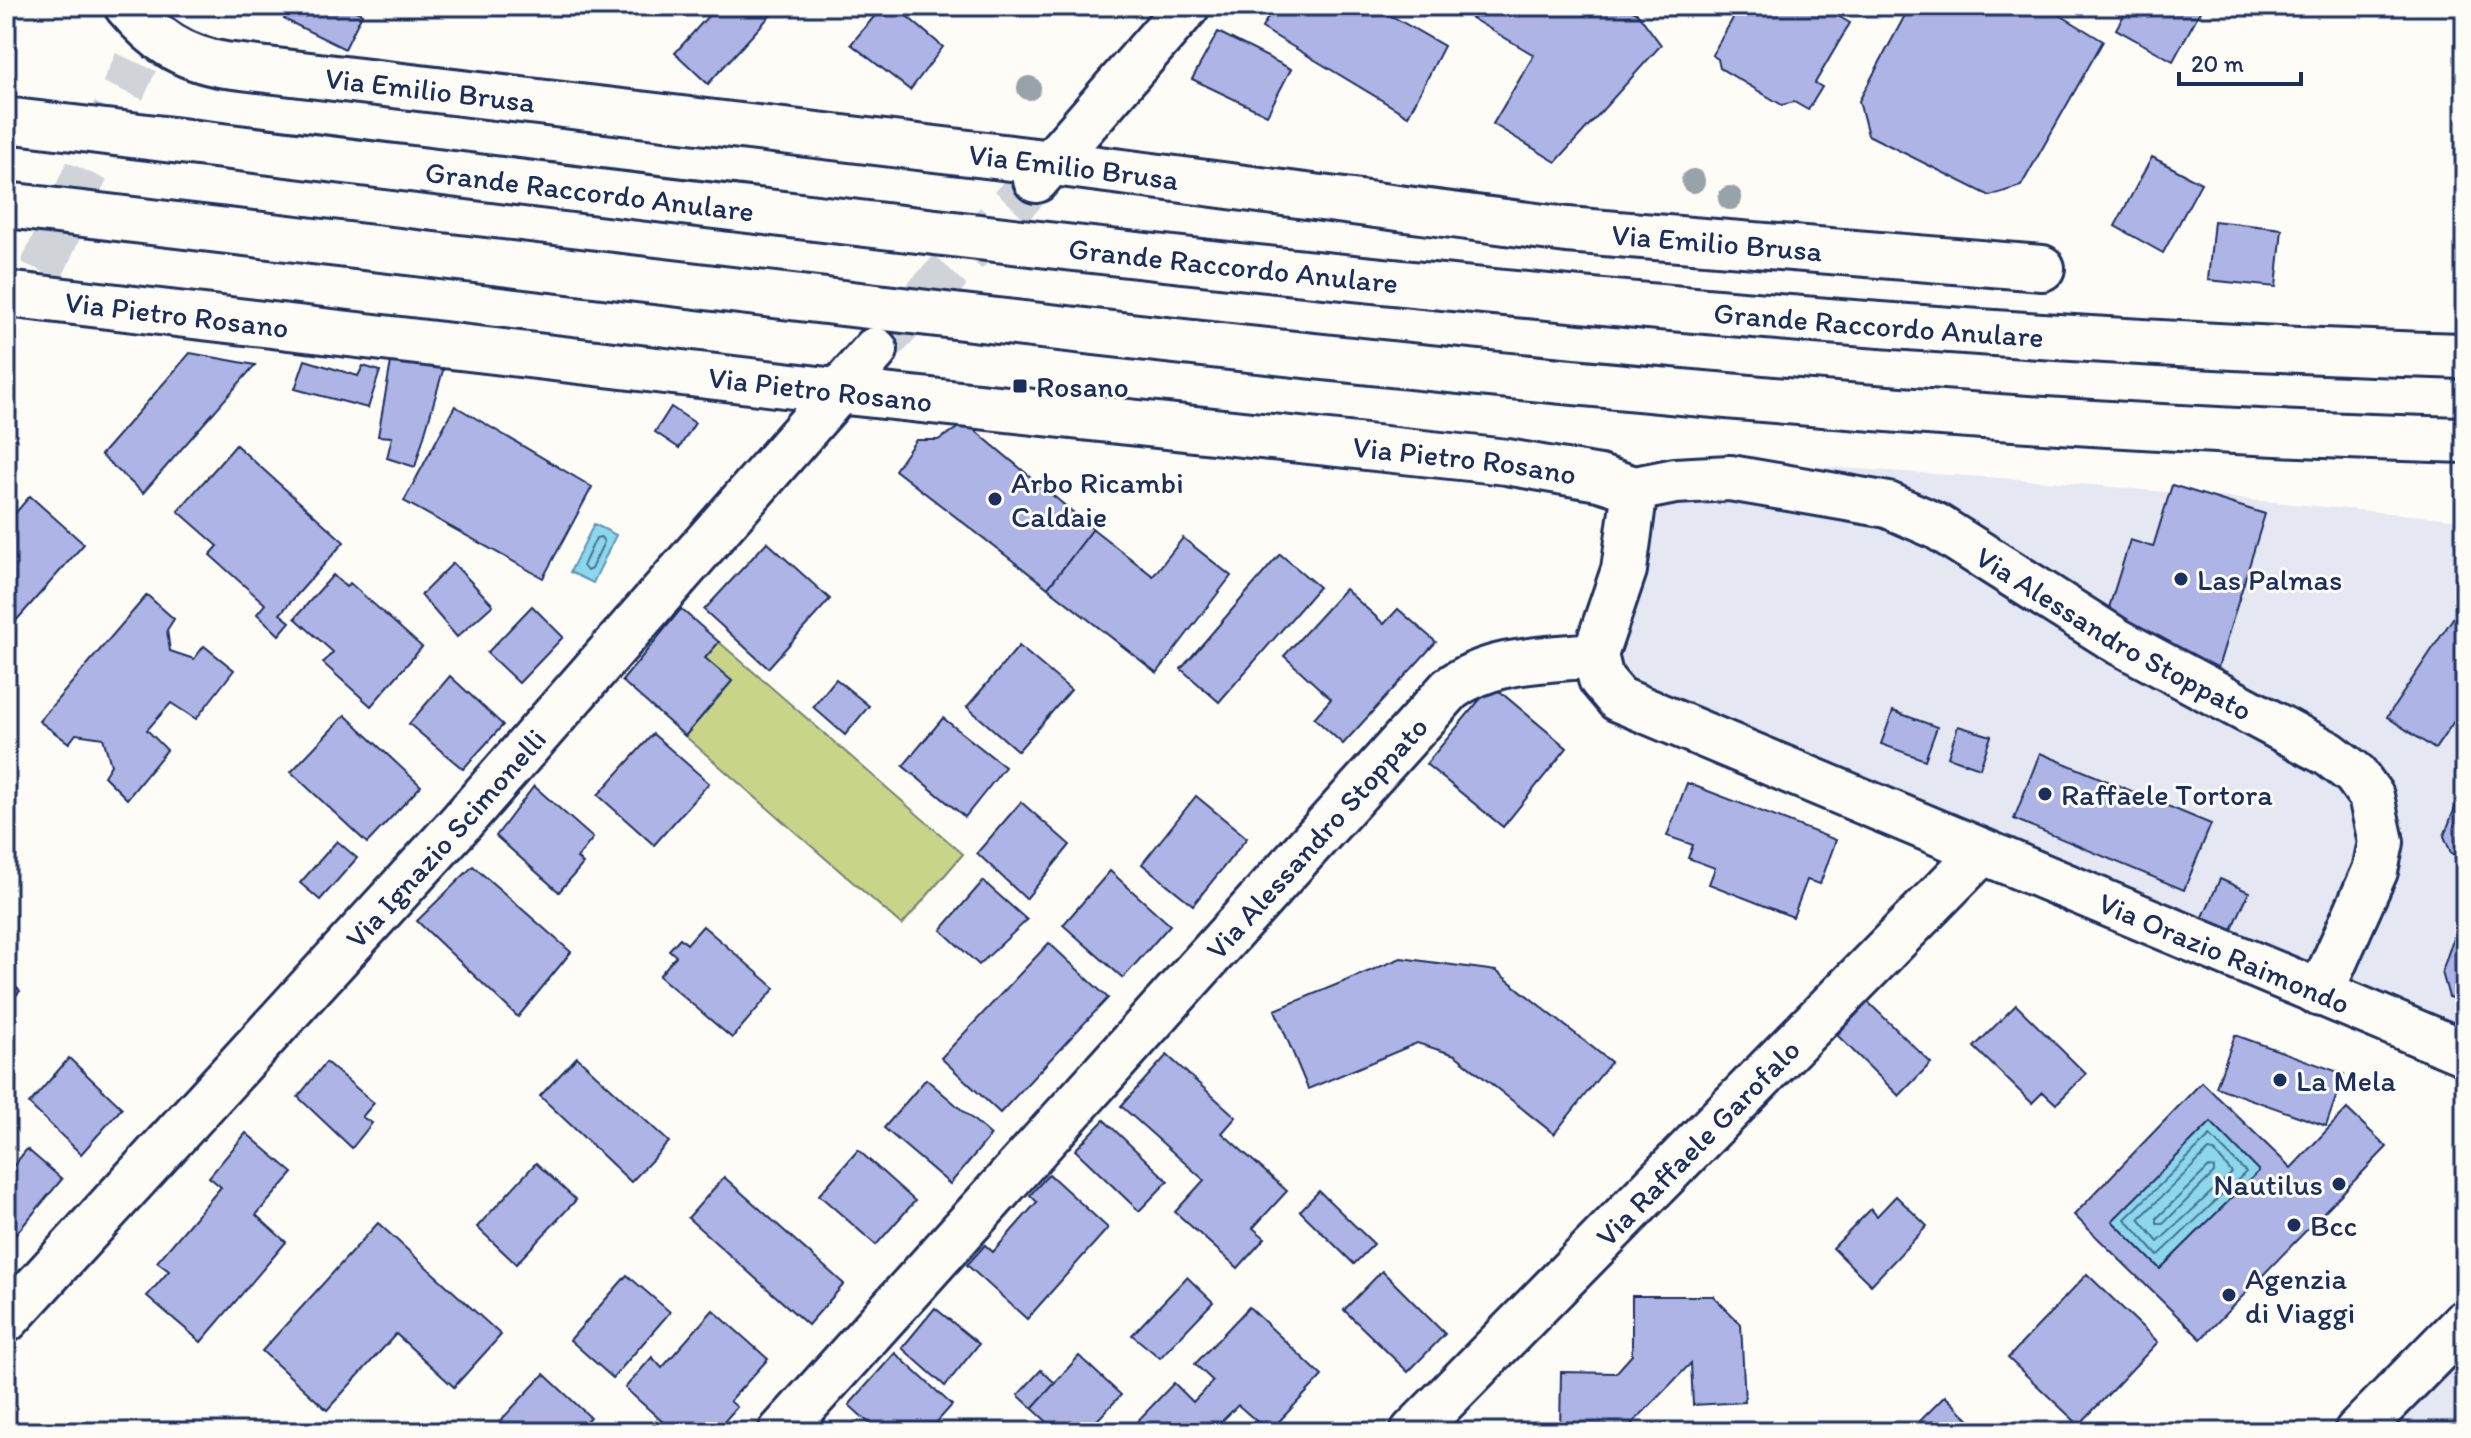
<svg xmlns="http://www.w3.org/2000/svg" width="2471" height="1438" font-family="Itim,sans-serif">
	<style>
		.built { fill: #e5e7f2 }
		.green { fill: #c8d589; stroke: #728274; stroke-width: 2 }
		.water { fill: #8dd7ed; stroke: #5f94b4; stroke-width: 2 }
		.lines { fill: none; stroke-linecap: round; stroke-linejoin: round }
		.shore { stroke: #497297; stroke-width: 2 }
		.building { fill: #aeb5e6; stroke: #1b2f5e; stroke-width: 2; fill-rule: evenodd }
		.minor-tunnel { stroke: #d0d3d8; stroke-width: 44; stroke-dasharray: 44 22; stroke-linecap: butt }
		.minor-casing { stroke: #1b2f5e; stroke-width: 50 }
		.highway-casing { stroke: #1b2f5e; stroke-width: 50 }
		.minor { stroke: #fdfcf7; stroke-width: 44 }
		.highway { stroke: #fdfcf7; stroke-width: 44 }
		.tree { fill: #98a2a9 }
		.poi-dot { fill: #1b2f5e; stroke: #fdfcf7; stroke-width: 3 }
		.labels { text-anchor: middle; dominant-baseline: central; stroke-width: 6; stroke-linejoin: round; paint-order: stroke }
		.street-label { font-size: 30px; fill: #1b2f5e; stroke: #fdfcf7 }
		.poi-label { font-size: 30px; fill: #1b2f5e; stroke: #fdfcf7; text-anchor: start }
	</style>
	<rect width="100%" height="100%" fill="#fdfcf7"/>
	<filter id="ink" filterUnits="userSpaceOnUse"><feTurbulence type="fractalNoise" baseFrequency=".0125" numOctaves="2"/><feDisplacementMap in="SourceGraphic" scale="16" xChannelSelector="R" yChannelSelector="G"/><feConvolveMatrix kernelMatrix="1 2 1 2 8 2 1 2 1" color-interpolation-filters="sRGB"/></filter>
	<g filter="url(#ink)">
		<!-- built -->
		<g class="built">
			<polygon points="1668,457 2048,481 2465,520 2465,1026 1785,742 1640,685 1616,661"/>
			<polygon points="2465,1347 2465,1432 2381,1432"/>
		</g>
		<!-- green -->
		<polygon class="green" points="719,642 963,854 902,925 685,736 732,681 705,658"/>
		<!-- water -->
		<g class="water">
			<polygon points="594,524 616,535 593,583 570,572"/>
			<polygon points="2211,1122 2259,1171 2160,1269 2112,1221"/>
		</g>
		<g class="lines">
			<!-- shore -->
			<g class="shore">
				<polygon points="596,538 601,537 604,542 591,569 587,571 583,566"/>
				<polygon points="2210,1136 2246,1172 2158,1256 2125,1219"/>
				<polygon points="2209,1150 2214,1151 2232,1173 2158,1242 2139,1219"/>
				<polygon points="2209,1167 2214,1168 2214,1173 2163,1224 2157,1224 2157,1218"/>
			</g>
		</g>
		<!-- building -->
		<g class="building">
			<polygon points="291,6 346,6 362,14 345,49 284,19"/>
			<polygon points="717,6 779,6 708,84 675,53"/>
			<polygon points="883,6 895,6 943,47 910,90 851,44"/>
			<polygon points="1274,6 1374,6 1444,46 1408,116 1262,28"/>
			<polygon points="1451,6 1624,6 1638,14 1661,45 1556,162 1493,124 1534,55"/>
			<polygon points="1740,6 1750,11 1754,6 1821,6 1850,23 1815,83 1822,87 1808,110 1794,102 1782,105 1720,68 1718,59 1712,55"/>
			<polygon points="1910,6 2045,6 2103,41 2021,186 1990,196 1868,135 1859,101"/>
			<polygon points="2108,6 2203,6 2173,61 2116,29 2124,15"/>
			<polygon points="1218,32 1291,69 1267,115 1192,79"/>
			<polygon points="2152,157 2201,183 2163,253 2115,226"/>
			<polygon points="2214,221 2282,229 2276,287 2208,280"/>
			<polygon points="190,353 255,365 143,493 101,455"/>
			<polygon points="305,360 358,376 363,366 380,371 368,408 295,389"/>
			<polygon points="391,362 444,367 415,467 387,458 392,437 378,436"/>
			<polygon points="455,406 592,487 543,578 404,501"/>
			<polygon points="671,407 695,423 679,448 655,432"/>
			<polygon points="966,423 1093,529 1048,588 895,470 916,440 938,440"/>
			<polygon points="236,445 344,542 280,614 290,622 279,635 257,614 265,604 210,555 218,546 178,511"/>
			<polygon points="2172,485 2265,514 2216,674 2108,611 2130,540 2153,547"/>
			<polygon points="30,496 84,544 6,632 6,524"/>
			<polygon points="1093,529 1153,576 1183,538 1231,576 1157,673 1048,588"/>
			<polygon points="767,542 830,599 768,668 704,610"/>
			<polygon points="1280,554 1319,587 1219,702 1181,669"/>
			<polygon points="453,563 493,605 457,637 421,595"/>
			<polygon points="333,575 346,587 350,583 422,647 371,706 323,663 333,652 295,618"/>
			<polygon points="1345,589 1384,624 1398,609 1436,642 1343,744 1314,718 1331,699 1284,656"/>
			<polygon points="147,595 174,619 167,630 170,651 194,659 204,646 234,670 196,719 171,703 147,730 167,750 127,799 104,776 111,765 103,738 76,734 69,743 39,721"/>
			<polygon points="2465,600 2465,705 2435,749 2387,717"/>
			<polygon points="532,606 563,637 519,683 487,653"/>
			<polygon points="681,609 719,642 705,658 732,681 685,736 622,681"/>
			<polygon points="1019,646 1071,690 1018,751 967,707"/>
			<polygon points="450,676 503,725 463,769 409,724"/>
			<polygon points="836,679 869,706 845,735 813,707"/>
			<polygon points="1492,685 1567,748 1503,827 1426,764"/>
			<polygon points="1893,711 1937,727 1925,760 1881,744"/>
			<polygon points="345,715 421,786 367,843 291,772"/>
			<polygon points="943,718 1005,767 965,817 903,766"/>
			<polygon points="1958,726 1991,736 1980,768 1948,757"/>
			<polygon points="653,734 709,783 654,845 598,795"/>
			<polygon points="2040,753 2211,824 2184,890 2014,819"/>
			<polygon points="2465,782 2465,858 2451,853 2444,836"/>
			<polygon points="1687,783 1836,840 1820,884 1807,880 1793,917 1709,884 1715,868 1688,858 1693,845 1667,836"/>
			<polygon points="534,786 593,838 577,858 583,864 559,892 496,836"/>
			<polygon points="1196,796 1247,838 1193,905 1142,864"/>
			<polygon points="1021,802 1070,845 1026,899 977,853"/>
			<polygon points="337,841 357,858 320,900 300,883"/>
			<polygon points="473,866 571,952 518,1017 417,921"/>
			<polygon points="1110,871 1170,925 1123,978 1063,925"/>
			<polygon points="2220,879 2249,892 2231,932 2202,919"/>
			<polygon points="983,881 1027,920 979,965 941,930"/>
			<polygon points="2465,903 2465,1004 2449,997 2442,972"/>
			<polygon points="703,926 775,988 732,1038 659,976 676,956 669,950 680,938 687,944"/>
			<polygon points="1049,943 1108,998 1000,1113 941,1058"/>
			<polygon points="1401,958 1496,971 1611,1062 1554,1134 1455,1055 1417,1043 1308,1089 1275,1010"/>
			<polygon points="6,978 20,991 6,1006"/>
			<polygon points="1868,1002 1931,1063 1899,1096 1837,1035"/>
			<polygon points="2016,1005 2086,1074 2056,1104 2043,1092 2032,1103 1974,1047"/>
			<polygon points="2235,1035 2344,1074 2326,1126 2216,1087"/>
			<polygon points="1167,1055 1236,1117 1222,1133 1287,1191 1253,1228 1265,1238 1238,1268 1175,1212 1204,1180 1121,1106"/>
			<polygon points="577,1057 669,1142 631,1182 540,1096"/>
			<polygon points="69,1058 122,1108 81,1154 29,1104"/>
			<polygon points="326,1062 374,1103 362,1117 372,1123 352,1148 298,1097"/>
			<polygon points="926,1079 991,1135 950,1184 884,1128"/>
			<path d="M2202,1082L2291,1168L2347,1109L2387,1147L2201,1339L2074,1215ZM2211,1122L2259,1171L2160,1269L2112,1221Z"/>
			<polygon points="1104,1120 1168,1181 1139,1211 1075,1150"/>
			<polygon points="246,1133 293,1173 256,1215 286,1242 201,1342 147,1296 169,1271 157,1262 221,1187 209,1177"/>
			<polygon points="27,1149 62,1179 6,1246 6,1175"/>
			<polygon points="858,1150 915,1201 876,1245 819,1195"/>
			<polygon points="536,1163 576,1200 516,1264 477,1227"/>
			<polygon points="1049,1174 1108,1228 1027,1319 967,1265 985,1245 993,1252 1037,1202 1030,1195"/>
			<polygon points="724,1177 844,1284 808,1325 688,1218"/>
			<polygon points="1319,1191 1374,1244 1354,1264 1300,1211"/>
			<polygon points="1896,1196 1927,1226 1871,1285 1833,1248 1871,1209 1877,1216"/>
			<polygon points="378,1223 501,1335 454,1387 396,1334 327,1410 262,1351"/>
			<polygon points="1382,1271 1445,1334 1408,1372 1344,1310"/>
			<polygon points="2087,1274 2158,1342 2079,1425 2008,1358"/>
			<polygon points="627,1275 670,1312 613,1378 570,1340"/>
			<polygon points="1187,1277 1213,1302 1160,1358 1132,1335"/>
			<polygon points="1632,1296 1713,1296 1741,1324 1745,1402 1693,1405 1691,1363 1624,1432 1560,1432 1561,1372 1616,1373 1632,1355"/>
			<polygon points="1249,1307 1322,1376 1269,1432 1238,1405 1214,1429 1217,1432 1127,1432 1174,1383 1193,1402 1213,1381 1195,1364"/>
			<polygon points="935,1308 979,1344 945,1386 902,1348"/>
			<polygon points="713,1310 768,1359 730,1401 737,1407 715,1432 674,1432 625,1388 652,1357 662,1368"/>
			<polygon points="895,1353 952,1405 928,1432 879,1432 849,1405"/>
			<polygon points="1079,1356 1121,1395 1086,1432 1058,1432 1032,1408"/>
			<polygon points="1041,1370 1055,1383 1032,1408 1018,1395"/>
			<polygon points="544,1374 590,1417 576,1432 490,1432"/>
			<polygon points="1945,1396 1982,1432 1909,1432"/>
		</g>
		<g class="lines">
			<!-- minor-tunnel -->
			<g class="minor-tunnel">
				<polyline points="41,271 136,62"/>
				<polyline points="875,350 1034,182"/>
			</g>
			<defs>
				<g id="minor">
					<path id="s1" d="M127,6C155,39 181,58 225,65L1053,163L1567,230L2042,268"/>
					<polyline points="1036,180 1187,6"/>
					<path id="s2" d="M6,294L836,391L1507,462L1599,478L1635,489L1675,481L1730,478L1888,505L1936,526L2119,642L2329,754L2355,774L2371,796L2381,842L2375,871L2320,994"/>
					<path id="s3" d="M1635,489L1624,570L1595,655L1601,679L1618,699L2465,1053"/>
					<path id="s4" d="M6,1320L456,828L875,350"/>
					<path id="s5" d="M781,1432L1450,689C1491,658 1546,660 1595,655"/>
					<path id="s6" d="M1413,1432L1982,852"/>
					<polyline points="2357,1432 2465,1322"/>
				</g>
				<g id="highway">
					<path id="s7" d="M6,120C823,217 1641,332 2465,356"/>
					<path d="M6,205C302,241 598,275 894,309C1416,370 1939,425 2465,440"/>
				</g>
			</defs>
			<!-- minor casing -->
			<use href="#minor" class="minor-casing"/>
			<!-- highway casing -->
			<use href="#highway" class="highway-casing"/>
			<!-- minor -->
			<use href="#minor" class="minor"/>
			<!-- highway -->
			<use href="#highway" class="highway"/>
		</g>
		<!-- trees -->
		<g class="tree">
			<circle cx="1029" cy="88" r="12"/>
			<circle cx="1693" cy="181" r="12"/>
			<circle cx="1730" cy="198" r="12"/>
		</g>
	</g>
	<!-- markers -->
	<g class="poi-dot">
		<rect x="1012" y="378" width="16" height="16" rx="4"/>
		<circle cx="995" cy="499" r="8"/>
		<circle cx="2181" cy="579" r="8"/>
		<circle cx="2045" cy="794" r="8"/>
		<circle cx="2280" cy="1080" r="8"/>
		<circle cx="2339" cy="1184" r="8"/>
		<circle cx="2294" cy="1225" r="8"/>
		<circle cx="2229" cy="1295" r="8"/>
	</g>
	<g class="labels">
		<!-- street labels -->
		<g class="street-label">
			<text stroke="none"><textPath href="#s1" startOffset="324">Via Emilio Brusa</textPath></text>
			<text stroke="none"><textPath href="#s1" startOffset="972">Via Emilio Brusa</textPath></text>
			<text stroke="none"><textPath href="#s7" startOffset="588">Grande Raccordo Anulare</textPath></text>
			<text stroke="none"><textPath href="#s1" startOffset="1620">Via Emilio Brusa</textPath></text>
			<text stroke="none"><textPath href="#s7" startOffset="1236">Grande Raccordo Anulare</textPath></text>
			<text stroke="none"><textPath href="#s2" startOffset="172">Via Pietro Rosano</textPath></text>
			<text stroke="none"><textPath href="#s7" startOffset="1884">Grande Raccordo Anulare</textPath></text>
			<text stroke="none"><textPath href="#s2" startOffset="820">Via Pietro Rosano</textPath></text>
			<text stroke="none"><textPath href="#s2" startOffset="1468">Via Pietro Rosano</textPath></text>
			<text stroke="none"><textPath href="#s2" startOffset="2158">Via Alessandro Stoppato</textPath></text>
			<text stroke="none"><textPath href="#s4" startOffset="652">Via Ignazio Scimonelli</textPath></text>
			<text stroke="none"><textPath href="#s5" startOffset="800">Via Alessandro Stoppato</textPath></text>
			<text stroke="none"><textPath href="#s3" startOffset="880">Via Orazio Raimondo</textPath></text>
			<text stroke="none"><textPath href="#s6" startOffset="406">Via Raffaele Garofalo</textPath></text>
		</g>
		<!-- poi labels -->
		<g class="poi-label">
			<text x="1036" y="386">Rosano</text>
			<text x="1011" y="482">Arbo Ricambi<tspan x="1011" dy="34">Caldaie</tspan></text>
			<text x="2197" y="579">Las Palmas</text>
			<text x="2061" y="794">Raffaele Tortora</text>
			<text x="2296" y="1080">La Mela</text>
			<text x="2323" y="1184" text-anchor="end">Nautilus</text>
			<text x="2310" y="1225">Bcc</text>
			<text x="2245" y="1278">Agenzia<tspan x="2245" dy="34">di Viaggi</tspan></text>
		</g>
	</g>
	<!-- margin -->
	<rect width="2471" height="1438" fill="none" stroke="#fdfcf7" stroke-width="32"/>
	<rect x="16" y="16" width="2439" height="1406" fill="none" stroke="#1b2f5e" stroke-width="3" filter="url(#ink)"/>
	<!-- scale -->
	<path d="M2179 72v12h122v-12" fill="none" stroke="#1b2f5e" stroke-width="4"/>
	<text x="2191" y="72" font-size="24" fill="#1b2f5e" stroke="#fdfcf7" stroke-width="6" paint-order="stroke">20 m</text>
</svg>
